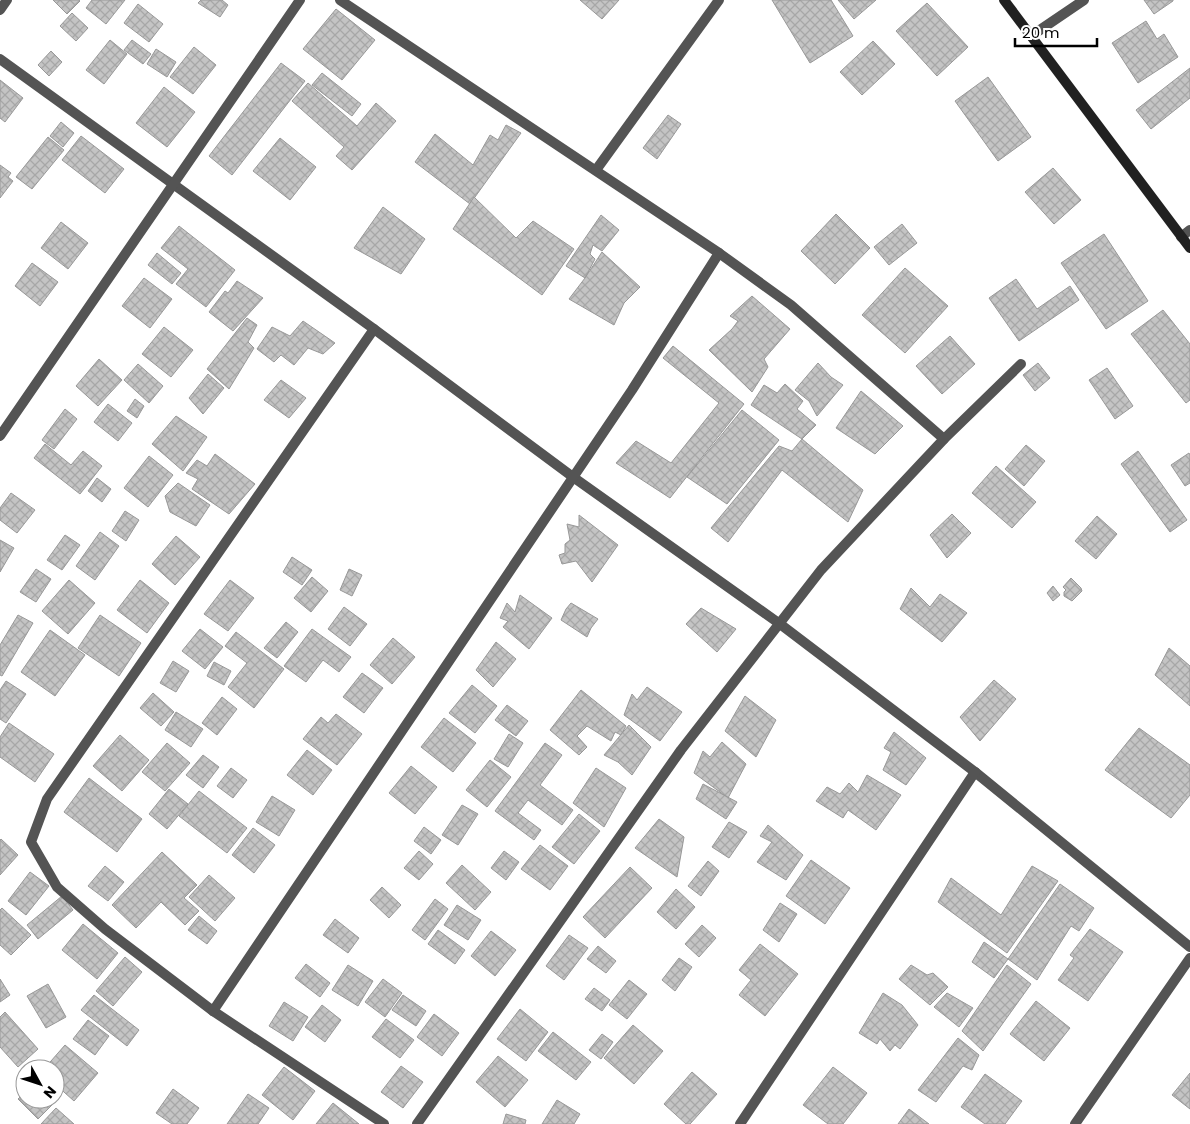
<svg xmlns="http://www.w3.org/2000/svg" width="1190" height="1124" font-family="Poppins,sans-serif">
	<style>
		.building { fill: url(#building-cross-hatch); stroke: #989898 }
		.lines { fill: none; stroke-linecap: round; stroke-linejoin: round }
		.minor { stroke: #545454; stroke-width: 10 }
		.tertiary { stroke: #545454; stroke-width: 10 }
		.secondary { stroke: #212121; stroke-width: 10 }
	</style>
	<defs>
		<pattern id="building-cross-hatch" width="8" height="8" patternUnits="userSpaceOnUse" patternTransform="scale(1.25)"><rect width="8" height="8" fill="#c4c4c4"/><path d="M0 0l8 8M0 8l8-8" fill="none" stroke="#a7a7a7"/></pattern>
	</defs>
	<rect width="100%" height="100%" fill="#fff"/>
	<!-- building -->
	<g class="building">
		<polygon points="53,0 79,0 80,1 67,14"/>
		<polygon points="92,0 125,0 106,24 86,8"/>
		<polygon points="201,0 222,0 228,5 220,17 198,3"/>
		<polygon points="580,0 619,0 602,19"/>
		<polygon points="772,0 831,0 853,36 810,63"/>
		<polygon points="838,0 876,0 854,19"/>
		<polygon points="1144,0 1173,0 1173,1 1154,14"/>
		<polygon points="927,3 968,47 937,76 896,31"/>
		<polygon points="138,4 163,24 149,42 124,23"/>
		<polygon points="336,9 375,40 342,80 303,49"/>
		<polygon points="72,13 88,28 76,41 60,26"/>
		<polygon points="1146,21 1157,39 1164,34 1178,57 1138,83 1112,43"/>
		<polygon points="110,40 127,54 104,84 86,70"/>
		<polygon points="132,40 151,54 143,64 124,50"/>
		<polygon points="873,41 895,64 862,95 840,72"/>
		<polygon points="194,47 216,65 193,94 170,77"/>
		<polygon points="156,49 176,62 167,77 147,64"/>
		<polygon points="51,51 62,62 49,76 38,65"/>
		<polygon points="281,63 305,81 232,175 209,156"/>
		<polygon points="1190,68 1190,98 1151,129 1136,110"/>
		<polygon points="322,73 361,104 352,116 312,85"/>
		<polygon points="988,77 1031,137 998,161 955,101"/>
		<polygon points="0,80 23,98 5,122 0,118"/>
		<polygon points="308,83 357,126 376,103 396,121 352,170 336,156 344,147 292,101"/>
		<polygon points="164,87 195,112 167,147 136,123"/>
		<polygon points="668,115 681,124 657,159 643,148"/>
		<polygon points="61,122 74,133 63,147 50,136"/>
		<polygon points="506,125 521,133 470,204 415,162 435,134 473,165 490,135 498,140"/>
		<polygon points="81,136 124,169 105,193 62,160"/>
		<polygon points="48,137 64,150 32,189 16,177"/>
		<polygon points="280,138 316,167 290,200 253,171"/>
		<polygon points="0,165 11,173 8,177 13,181 0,198"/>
		<polygon points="1053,168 1081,200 1054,224 1025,192"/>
		<polygon points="474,197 516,238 533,221 574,249 542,295 453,229"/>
		<polygon points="383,207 425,239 401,274 354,248"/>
		<polygon points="836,214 870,248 835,284 801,251"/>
		<polygon points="601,215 619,230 602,251 593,245 590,254 595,259 585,278 566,266"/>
		<polygon points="61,222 88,243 68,269 41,248"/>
		<polygon points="902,224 917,243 889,265 874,247"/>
		<polygon points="179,226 235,270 206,307 176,284 188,269 161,248"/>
		<polygon points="1104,234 1148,301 1106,329 1061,263"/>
		<polygon points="602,252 640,287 624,303 614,325 569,299 585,278"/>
		<polygon points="157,253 181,273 172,284 148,265"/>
		<polygon points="32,263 58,282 40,306 15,286"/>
		<polygon points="905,268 948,306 905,353 862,315"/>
		<polygon points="144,278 172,299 150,328 122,306"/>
		<polygon points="1016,279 1037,309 1070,286 1079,300 1019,341 989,298"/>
		<polygon points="237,281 263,298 233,331 209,312 225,291 228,293"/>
		<polygon points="752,296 790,329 764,359 768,367 752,392 709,350 732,329 738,321 730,316"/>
		<polygon points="1163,310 1190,344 1190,400 1186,403 1131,334"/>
		<polygon points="247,318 257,325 248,342 254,348 229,389 207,369"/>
		<polygon points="303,321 335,343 323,354 308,348 294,365 281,355 274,362 257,349 272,327 290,336"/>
		<polygon points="164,327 193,350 171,377 142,354"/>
		<polygon points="950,336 975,364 942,394 916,366"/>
		<polygon points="673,346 744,404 670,498 616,463 636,441 671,463 719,403 663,358"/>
		<polygon points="99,359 122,380 98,406 76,386"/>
		<polygon points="818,363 831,377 843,385 817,416 809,401 795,390"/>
		<polygon points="1038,363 1050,378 1035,391 1023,375"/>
		<polygon points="138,364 163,386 149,403 124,380"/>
		<polygon points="1107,368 1133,406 1115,419 1089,380"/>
		<polygon points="208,374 224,388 203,414 189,398"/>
		<polygon points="281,380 306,398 289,418 264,400"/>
		<polygon points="785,384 803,401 797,409 816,425 802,439 751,405 764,385 777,393"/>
		<polygon points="861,391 903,426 875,454 836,428"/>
		<polygon points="135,399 144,406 137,418 127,411"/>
		<polygon points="108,404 132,423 118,441 94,422"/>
		<polygon points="65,409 77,419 54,449 42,440"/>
		<polygon points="742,410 779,440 727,504 687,477"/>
		<polygon points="176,416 207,437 183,471 152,444"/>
		<polygon points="802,439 863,490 848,522 782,470 728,542 711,528 779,446 792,451"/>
		<polygon points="45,444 71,465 83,451 102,466 80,494 34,458"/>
		<polygon points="1026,445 1045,461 1024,486 1005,469"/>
		<polygon points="1138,451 1187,520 1170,532 1121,464"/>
		<polygon points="1189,453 1190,455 1190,483 1185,486 1171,465"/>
		<polygon points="215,454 255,484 229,514 192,489 198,479 186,473 197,460 207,466"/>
		<polygon points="149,456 173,475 148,507 124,488"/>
		<polygon points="996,466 1036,502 1012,528 972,493"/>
		<polygon points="97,478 111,489 102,502 88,491"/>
		<polygon points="178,483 210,505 196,526 170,512 165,496"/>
		<polygon points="11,493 35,510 17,533 0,520 0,508"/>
		<polygon points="125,511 139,520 126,541 112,531"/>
		<polygon points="952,514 971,533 947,558 930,535"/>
		<polygon points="579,515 618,545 592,582 576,561 562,564 559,555 565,553 565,544 570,540 567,524 579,527"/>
		<polygon points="1097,516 1117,534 1096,559 1075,541"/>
		<polygon points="100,532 119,546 95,580 76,566"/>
		<polygon points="65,535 80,545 62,570 47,560"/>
		<polygon points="176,536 200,557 175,585 152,564"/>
		<polygon points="0,540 14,548 0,572"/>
		<polygon points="292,557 312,570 302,585 283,572"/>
		<polygon points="36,569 51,579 36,602 20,592"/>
		<polygon points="349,569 362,575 352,596 340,590"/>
		<polygon points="312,577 328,591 311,612 294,598"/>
		<polygon points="1071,578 1081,588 1082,591 1072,601 1064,596 1064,592 1066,590 1063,587"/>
		<polygon points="69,580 95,603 68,634 42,611"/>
		<polygon points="140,580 169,603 147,633 117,610"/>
		<polygon points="230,580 254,598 228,631 204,614"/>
		<polygon points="1053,586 1060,595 1053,601 1047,593"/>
		<polygon points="911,588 930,607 940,594 967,613 942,642 900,609"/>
		<polygon points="520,595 552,618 529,649 503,627 508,621 500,618 507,603 515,612"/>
		<polygon points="571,603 598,619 591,628 587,637 561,620 566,609"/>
		<polygon points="344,607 367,624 350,646 328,629"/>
		<polygon points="701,608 736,629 717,652 686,624"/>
		<polygon points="18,615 33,623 2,676 0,675 0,645"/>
		<polygon points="100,615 141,643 119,676 78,648"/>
		<polygon points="286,622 298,632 277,658 264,648"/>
		<polygon points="200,629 223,647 205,669 182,651"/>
		<polygon points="312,629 351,657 339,672 323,660 306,682 284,666"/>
		<polygon points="50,630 85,655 55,696 21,672"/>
		<polygon points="236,632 284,669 254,708 228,687 247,663 225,646"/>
		<polygon points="393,638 415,657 392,684 370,665"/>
		<polygon points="496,642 516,659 493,687 476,670"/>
		<polygon points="1169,648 1190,666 1190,706 1155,675"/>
		<polygon points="173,661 189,671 176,692 160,683"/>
		<polygon points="214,662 231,671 224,685 207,676"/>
		<polygon points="362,673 383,688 364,713 343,697"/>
		<polygon points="994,680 1016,699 980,741 960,717"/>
		<polygon points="6,681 26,694 6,723 0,719 0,690"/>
		<polygon points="472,685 497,706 475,733 449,713"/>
		<polygon points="647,687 682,712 660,741 624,715 632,694 637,700"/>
		<polygon points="581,690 626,726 621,735 615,732 611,741 587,726 577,736 587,747 579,755 550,730"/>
		<polygon points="153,693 174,712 161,726 140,708"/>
		<polygon points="745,696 776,720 756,757 725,731"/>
		<polygon points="222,697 237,709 217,735 202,723"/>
		<polygon points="507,705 528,721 516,736 495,720"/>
		<polygon points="176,712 203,729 191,747 165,730"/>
		<polygon points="336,714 362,734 337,765 303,739 321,717 328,723"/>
		<polygon points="444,718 476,743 453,772 421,747"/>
		<polygon points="9,723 54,754 35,782 0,757 0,737"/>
		<polygon points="629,725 651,747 632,775 618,762 604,755"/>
		<polygon points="1139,728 1190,765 1190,795 1171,818 1105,770"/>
		<polygon points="894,732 926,758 906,785 883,770 891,752 884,748"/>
		<polygon points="509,734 523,743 508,767 494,759"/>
		<polygon points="120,735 149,760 122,791 93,766"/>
		<polygon points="722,742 746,764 728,798 694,773 703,751 710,757"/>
		<polygon points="167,743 190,763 165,791 142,772"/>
		<polygon points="545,743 562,755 540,785 573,810 562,825 528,800 518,813 541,830 534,840 495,811"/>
		<polygon points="307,750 332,770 313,795 287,775"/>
		<polygon points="203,755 219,767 203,788 186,775"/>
		<polygon points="490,760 511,777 487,807 466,790"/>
		<polygon points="411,766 437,787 415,814 389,793"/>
		<polygon points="231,768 247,780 233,798 217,786"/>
		<polygon points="596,768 626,788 604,827 573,803"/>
		<polygon points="867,775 901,795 876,830 848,810 843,818 816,801 827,787 840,794 849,783 858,792"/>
		<polygon points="89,778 142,819 117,852 64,812"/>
		<polygon points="703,784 737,802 726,819 696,799"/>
		<polygon points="169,789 188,804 167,829 149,814"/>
		<polygon points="199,791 247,828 227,853 179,816"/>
		<polygon points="272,796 295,810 279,836 256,822"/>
		<polygon points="462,805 478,814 458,845 442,835"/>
		<polygon points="579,814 600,831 574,864 552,847"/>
		<polygon points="659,819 684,837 677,877 635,848"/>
		<polygon points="729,822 747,832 729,858 712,847"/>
		<polygon points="768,825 803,855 786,880 757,862 772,842 760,836"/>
		<polygon points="424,827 441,840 431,854 414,841"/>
		<polygon points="253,828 275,845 254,873 232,855"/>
		<polygon points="1,839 18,855 0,875 0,840"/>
		<polygon points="540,845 568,866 550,890 521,869"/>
		<polygon points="419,851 433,864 419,880 404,868"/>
		<polygon points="504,851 519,862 506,880 491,868"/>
		<polygon points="162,852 197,885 184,898 199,911 185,925 161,902 136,928 112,905"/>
		<polygon points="811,860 850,888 825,924 786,896"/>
		<polygon points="708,861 719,871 701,896 688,886"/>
		<polygon points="462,865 491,892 475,910 446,883"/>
		<polygon points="105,866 124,882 108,901 88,886"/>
		<polygon points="1032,866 1058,881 1007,953 938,902 951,878 1001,915"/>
		<polygon points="630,867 652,888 605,938 583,917"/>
		<polygon points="30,872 49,886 26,915 8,901"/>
		<polygon points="209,875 235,898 215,921 189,897"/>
		<polygon points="1060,884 1094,908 1079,931 1071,926 1037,980 1008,959"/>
		<polygon points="382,887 401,905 389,918 370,900"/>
		<polygon points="676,889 695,907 676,929 657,912"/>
		<polygon points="62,896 73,910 38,939 27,925"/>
		<polygon points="435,899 448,909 425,940 412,930"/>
		<polygon points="780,903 797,914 779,942 763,930"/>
		<polygon points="457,905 481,920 468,940 444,925"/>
		<polygon points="2,908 31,935 11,955 0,945 0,910"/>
		<polygon points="199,916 217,931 207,944 188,930"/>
		<polygon points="335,919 359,938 348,953 323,935"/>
		<polygon points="83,924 118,953 97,979 62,950"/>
		<polygon points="702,925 716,938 699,957 685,944"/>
		<polygon points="1090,929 1123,952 1088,1001 1058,980 1074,958 1070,955"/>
		<polygon points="438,930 465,950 455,964 428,944"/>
		<polygon points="491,931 516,950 495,976 471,956"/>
		<polygon points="569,935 588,948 564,980 546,966"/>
		<polygon points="984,942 1008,959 994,978 972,962"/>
		<polygon points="760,944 798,974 765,1016 739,995 751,980 739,970"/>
		<polygon points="598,946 616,961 606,973 587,959"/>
		<polygon points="125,957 142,972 113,1006 96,991"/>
		<polygon points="679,958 692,967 675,991 662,980"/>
		<polygon points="306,964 330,983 320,997 295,978"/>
		<polygon points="348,965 373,981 358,1006 332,990"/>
		<polygon points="911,965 927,975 933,973 948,987 930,1005 899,979"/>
		<polygon points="1007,965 1031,984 983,1051 962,1031"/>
		<polygon points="0,979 10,995 0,1002"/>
		<polygon points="383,979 402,993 385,1017 365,1002"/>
		<polygon points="629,980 647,994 627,1019 609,1005"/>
		<polygon points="48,984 66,1017 46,1028 27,996"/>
		<polygon points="594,988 610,1000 602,1011 585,999"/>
		<polygon points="883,993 902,1005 918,1025 900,1049 895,1045 890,1051 880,1039 877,1044 859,1033"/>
		<polygon points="947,993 973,1008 959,1027 934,1007"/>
		<polygon points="94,995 139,1030 127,1046 81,1010"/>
		<polygon points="403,995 426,1011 416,1026 392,1010"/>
		<polygon points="1036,1001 1070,1028 1044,1061 1010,1034"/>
		<polygon points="284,1002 308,1017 293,1041 269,1026"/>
		<polygon points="322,1005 341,1020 325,1042 305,1027"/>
		<polygon points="520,1009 548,1032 526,1061 497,1039"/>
		<polygon points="5,1012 38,1049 18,1067 0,1047 0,1017"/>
		<polygon points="434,1014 459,1033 442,1056 417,1037"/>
		<polygon points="386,1019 414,1040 400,1058 372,1037"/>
		<polygon points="88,1020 109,1036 95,1055 73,1039"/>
		<polygon points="633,1025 663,1051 634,1084 604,1058"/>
		<polygon points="553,1032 591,1062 576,1080 538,1051"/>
		<polygon points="602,1034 613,1042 601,1059 589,1050"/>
		<polygon points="958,1038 979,1055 972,1070 963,1066 936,1102 918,1090"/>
		<polygon points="65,1045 98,1073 74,1101 55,1084 55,1069 44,1069"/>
		<polygon points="498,1056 528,1080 505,1107 476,1082"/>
		<polygon points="401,1066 423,1082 403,1108 381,1092"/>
		<polygon points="284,1067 315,1091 293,1120 262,1095"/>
		<polygon points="833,1067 867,1093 843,1124 828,1124 803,1105"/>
		<polygon points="692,1072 717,1094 690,1124 686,1124 664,1104"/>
		<polygon points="1190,1073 1190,1109 1172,1095"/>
		<polygon points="985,1074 1022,1101 1005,1124 985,1124 961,1107"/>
		<polygon points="173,1089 199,1108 187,1124 172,1124 156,1113"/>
		<polygon points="25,1092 25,1099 46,1099 52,1105 38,1119 18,1099"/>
		<polygon points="248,1094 269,1108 258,1124 227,1124"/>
		<polygon points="557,1100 580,1114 574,1124 542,1124"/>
		<polygon points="333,1103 359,1124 316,1124"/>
		<polygon points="56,1108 74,1124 41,1124"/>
		<polygon points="909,1109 929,1124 898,1124"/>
		<polygon points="506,1114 526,1120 525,1124 503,1124"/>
	</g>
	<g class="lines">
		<!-- minor -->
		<g class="minor">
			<polyline points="340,0 719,253 791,305 944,439"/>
			<polyline points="0,10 7,0"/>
			<polyline points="1031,36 1084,0"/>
			<polyline points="0,59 374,329 573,477 780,624 975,772 1190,947"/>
			<polyline points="596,170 719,0"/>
			<polyline points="1181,237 1190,230"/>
			<polyline points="374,329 47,799 31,842 57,887 105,929 213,1011 384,1124"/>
			<polyline points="0,436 300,0"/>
			<polyline points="213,1011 632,390 719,253"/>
			<polyline points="417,1124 681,750 821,570 944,439 1021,364"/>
			<polyline points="740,1124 975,772"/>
		</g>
		<!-- tertiary -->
		<polyline class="tertiary" points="1075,1124 1190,958"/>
		<!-- secondary -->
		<polyline class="secondary" points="1004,0 1190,248"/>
	</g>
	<!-- north arrow -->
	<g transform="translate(40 1084) rotate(130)"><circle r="24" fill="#ffffff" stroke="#999999"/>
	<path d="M0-4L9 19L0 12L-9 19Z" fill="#000000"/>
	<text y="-8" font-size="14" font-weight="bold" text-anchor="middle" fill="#000000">N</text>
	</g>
	<!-- scale -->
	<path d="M1015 38v8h82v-8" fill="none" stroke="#000000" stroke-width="2.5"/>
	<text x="1022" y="38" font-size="15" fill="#000000" stroke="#ffffff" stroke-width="4" paint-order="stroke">20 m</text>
</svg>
